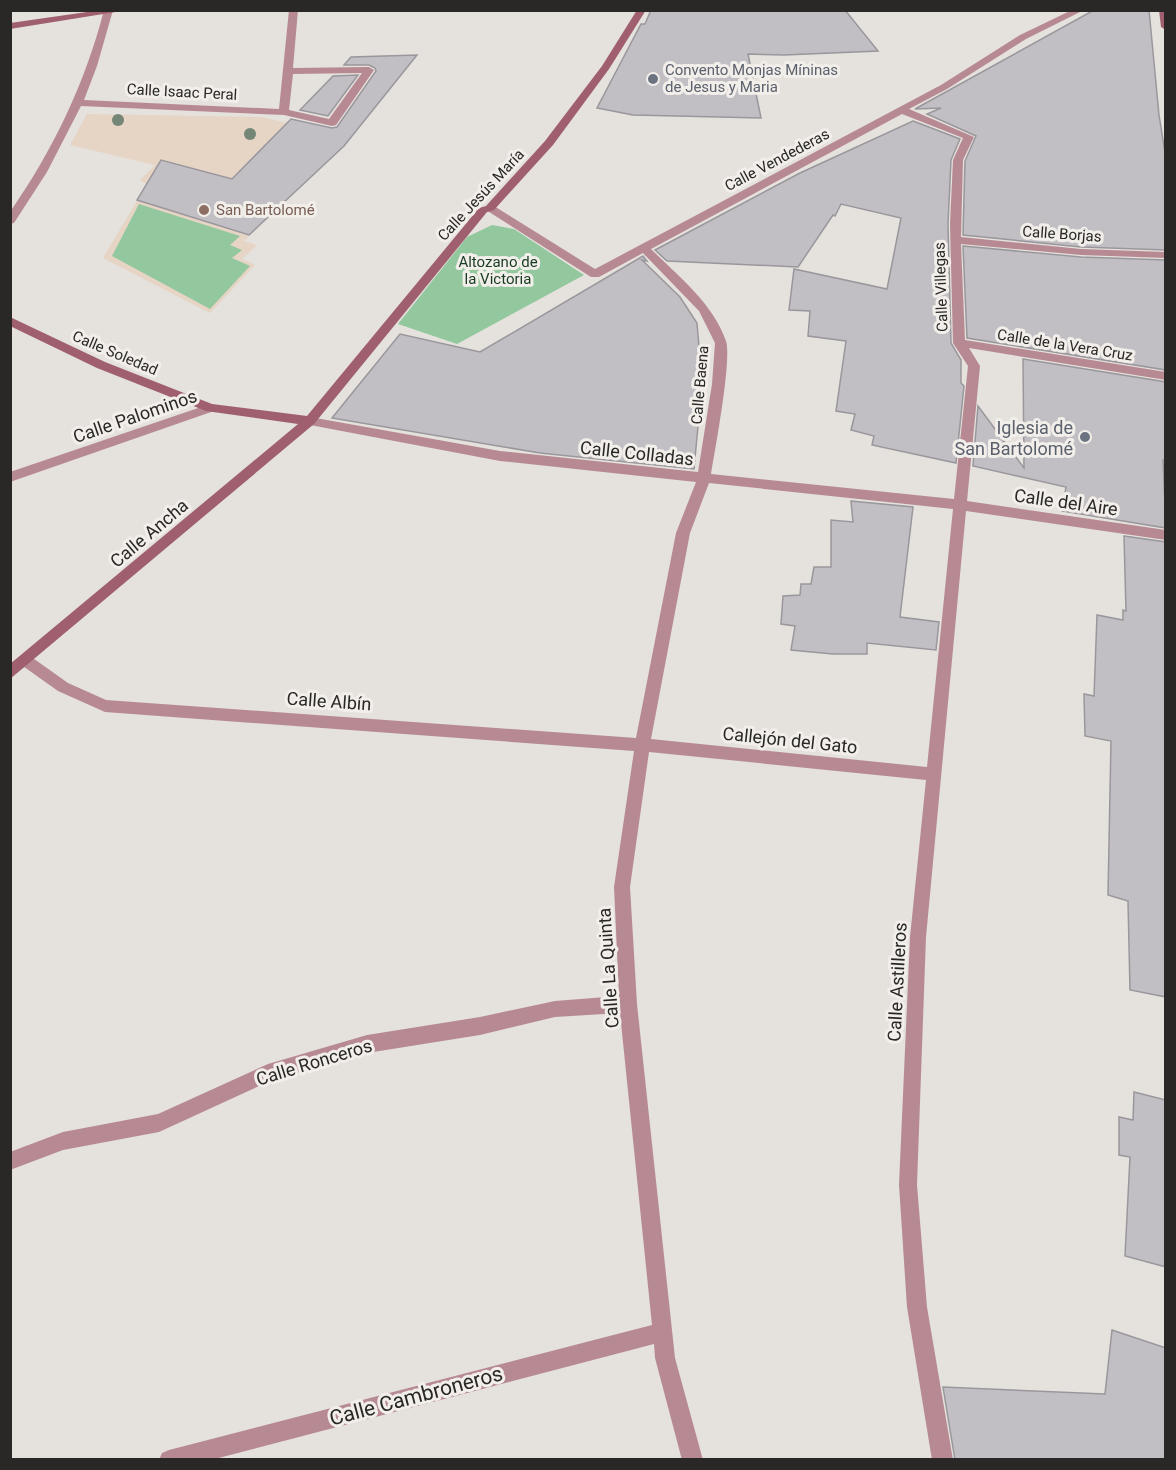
<svg xmlns="http://www.w3.org/2000/svg" width="1176" height="1470" font-family="Roboto,sans-serif">
	<style>
		.education { fill: #e6d4c4 }
		.green { fill: #93c89e }
		.building { fill: #c2bfc4; stroke: #9a979c; stroke-width: 1.5 }
		.lines { fill: none; stroke-linecap: round; stroke-linejoin: round }
		.street { fill: #b78a93; fill-rule: evenodd }
		.secondary { fill: #9f5f6e; fill-rule: evenodd }
		.tree { fill: #748676 }
		.worship-dot { fill: #6b7280; stroke: #f2eeea; stroke-width: 2 }
		.education-dot { fill: #8d6e63; stroke: #f2eeea; stroke-width: 2 }
		.labels { text-anchor: middle; dominant-baseline: central; stroke-width: 6; stroke-linejoin: round; paint-order: stroke }
		.far-worship-label { font-size: 15px; fill: #5b616d; stroke: #f2eeea; text-anchor: start }
		.far-street-label { font-size: 15px; fill: #292826; stroke: #f2eeea }
		.far-education-label { font-size: 15px; fill: #785e54; stroke: #f2eeea; text-anchor: start }
		.far-park-label { font-size: 15px; fill: #183c22; stroke: #f2eeea }
		.street-label { font-size: 18px; fill: #292826; stroke: #f2eeea }
		.worship-label { font-size: 18px; fill: #5b616d; stroke: #f2eeea; text-anchor: end }
		.near-street-label { font-size: 21px; fill: #292826; stroke: #f2eeea }
	</style>
	<rect width="100%" height="100%" fill="#e5e1dd"/>
	<!-- education -->
	<polygon class="education" points="87,114 262,117 350,139 244,241 257,245 242,259 255,265 210,313 103,258 147,184 140,180 155,165 70,145"/>
	<!-- green -->
	<g class="green">
		<polygon points="139,204 240,236 230,245 242,250 232,258 250,266 210,309 112,256"/>
		<polygon points="492,225 514,229 584,275 457,344 398,324 467,237"/>
	</g>
	<!-- building -->
	<g class="building">
		<polygon points="651,10 845,10 878,51 784,55 748,54 761,118 633,115 597,108 641,24 645,24"/>
		<polygon points="1094,10 1149,10 1159,115 1166,159 1166,250 1081,247 963,235 965,161 976,136 927,114 941,108 915,109"/>
		<polygon points="417,55 344,146 249,235 137,200 161,160 232,179 291,119 332,128 337,127 376,71 375,68 369,65 344,65 351,57"/>
		<polygon points="358,75 328,116 300,110 333,76"/>
		<polygon points="913,121 960,139 951,160 948,224 951,343 961,360 961,383 964,386 956,463 872,445 874,436 851,430 855,414 836,411 846,341 808,336 810,311 789,310 794,269 887,289 901,218 841,204 835,216 833,215 798,267 667,261 655,250 800,173"/>
		<polygon points="963,246 1081,257 1166,260 1166,370 967,338"/>
		<polygon points="643,256 647,261 642,260 680,297 697,323 702,383 694,469 540,453 332,418 400,334 480,352"/>
		<polygon points="1023,359 1166,382 1166,460 1163,460 1166,528 1062,511 1066,487 973,466 978,406 1024,468"/>
		<polygon points="851,501 913,507 900,617 939,622 936,650 867,643 867,654 833,654 791,650 795,626 781,624 783,596 800,595 801,584 811,584 814,567 831,567 831,520 853,522"/>
		<polygon points="1124,536 1166,542 1166,997 1130,990 1128,901 1108,895 1111,741 1085,736 1084,694 1094,696 1097,615 1123,620 1123,610 1126,611"/>
		<polygon points="1134,1092 1166,1100 1166,1267 1125,1256 1130,1157 1119,1155 1119,1117 1133,1120"/>
		<polygon points="1112,1330 1166,1348 1166,1460 955,1460 943,1387 1105,1394"/>
	</g>
	<g class="lines">
		<!-- street -->
		<g class="street">
			<path d="M104,10H113L97,66L84,100L279,109L289,10H298L293,68L369,67L374,70L336,125L332,126L284,115L81,106L47,172L14,223L10,224V212C53,150 85,84 104,10ZM362,73L329,119L289,110L293,74Z"/>
			<path d="M1072,10H1084L1026,39L947,89L909,109L974,137L963,160L961,237L1081,249L1166,252V258L1081,255L961,244L965,340L1166,372V380L969,348L980,366L967,501L1166,530V540L966,511L926,937L917,1185L927,1307L953,1460H932L907,1307L899,1185L910,937L926,780L649,752L630,887L637,1004L675,1358L703,1460H682L655,1358L654,1344L211,1460H159L162,1453L169,1450L652,1325L620,1013L555,1017L480,1035L367,1053L270,1081L159,1132L63,1150L10,1170V1152L63,1132L158,1114L268,1064L367,1035L480,1017L555,1001L619,996L614,887L634,751L105,712L58,691L20,664L18,660L20,656H30L68,683L106,700L636,738L676,533L696,482L500,461L310,425L306,424L304,421L306,418L310,417L500,451L698,472L712,384L715,343L699,311L643,253L599,277H591L486,210V206H494L595,269L941,85L1020,35ZM902,114L963,138L953,160L950,224L953,343L968,366L954,499L711,474C715,450 732,359 726,341C713,303 678,276 651,249ZM709,483L953,509L927,767L651,739L690,533Z"/>
			<polygon points="210,404 214,405 216,408 214,411 10,482 10,472"/>
		</g>
		<!-- secondary -->
		<g class="secondary">
			<polygon points="101,10 128,10 10,29 10,23"/>
			<polygon points="637,10 646,10 609,69 553,145 494,210 487,212 314,424 10,679 10,664 298,424 206,411 97,368 10,326 10,317 105,362 212,404 307,416 479,208 486,206 545,141 602,66"/>
			<polygon points="1159,10 1166,10 1166,30 1161,27"/>
		</g>
	</g>
	<!-- trees -->
	<g class="tree">
		<circle cx="118" cy="120" r="6"/>
		<circle cx="250" cy="134" r="6"/>
	</g>
	<!-- markers -->
	<g class="worship-dot">
		<circle cx="653" cy="79" r="6"/>
		<circle cx="1085" cy="437" r="6"/>
	</g>
	<circle class="education-dot" cx="204" cy="210" r="6"/>
	<g class="labels">
		<!-- far-worship labels -->
		<g class="far-worship-label">
			<text x="665" y="70">Convento Monjas Míninas<tspan x="665" dy="17">de Jesus y Maria</tspan></text>
		</g>
		<!-- far-street labels -->
		<g class="far-street-label">
			<text transform="translate(182 92) rotate(3)">Calle Isaac Peral</text>
			<text transform="translate(777 160) rotate(-28)">Calle Vendederas</text>
			<text transform="translate(481 195) rotate(-47)">Calle Jesús María</text>
			<text transform="translate(1062 234) rotate(4)">Calle Borjas</text>
			<text transform="translate(941 287) rotate(-92)">Calle Villegas</text>
			<text transform="translate(1065 345) rotate(9)">Calle de la Vera Cruz</text>
			<text transform="translate(115 353) rotate(23)">Calle Soledad</text>
			<text transform="translate(700 385) rotate(-85)">Calle Baena</text>
		</g>
		<!-- far-education labels -->
		<g class="far-education-label">
			<text x="216" y="210">San Bartolomé</text>
		</g>
		<!-- far-park labels -->
		<g class="far-park-label">
			<text x="498" y="262">Altozano de<tspan x="498" dy="17">la Victoria</tspan></text>
		</g>
		<!-- street labels -->
		<g class="street-label">
			<text transform="translate(135 416) rotate(-19)">Calle Palominos</text>
			<text transform="translate(637 453) rotate(6)">Calle Colladas</text>
			<text transform="translate(1066 502) rotate(8)">Calle del Aire</text>
			<text transform="translate(149 533) rotate(-40)">Calle Ancha</text>
			<text transform="translate(329 701) rotate(4)">Calle Albín</text>
			<text transform="translate(790 740) rotate(6)">Callejón del Gato</text>
			<text transform="translate(608 968) rotate(-94)">Calle La Quinta</text>
			<text transform="translate(897 982) rotate(-87)">Calle Astilleros</text>
			<text transform="translate(314 1062) rotate(-17)">Calle Ronceros</text>
		</g>
		<!-- worship labels -->
		<g class="worship-label">
			<text x="1073" y="427">Iglesia de<tspan x="1073" dy="21">San Bartolomé</tspan></text>
		</g>
		<!-- near-street labels -->
		<g class="near-street-label">
			<text transform="translate(416 1396) rotate(-15)">Calle Cambroneros</text>
		</g>
	</g>
	<!-- border -->
	<rect width="1176" height="1470" fill="none" stroke="#292826" stroke-width="24"/>
</svg>
